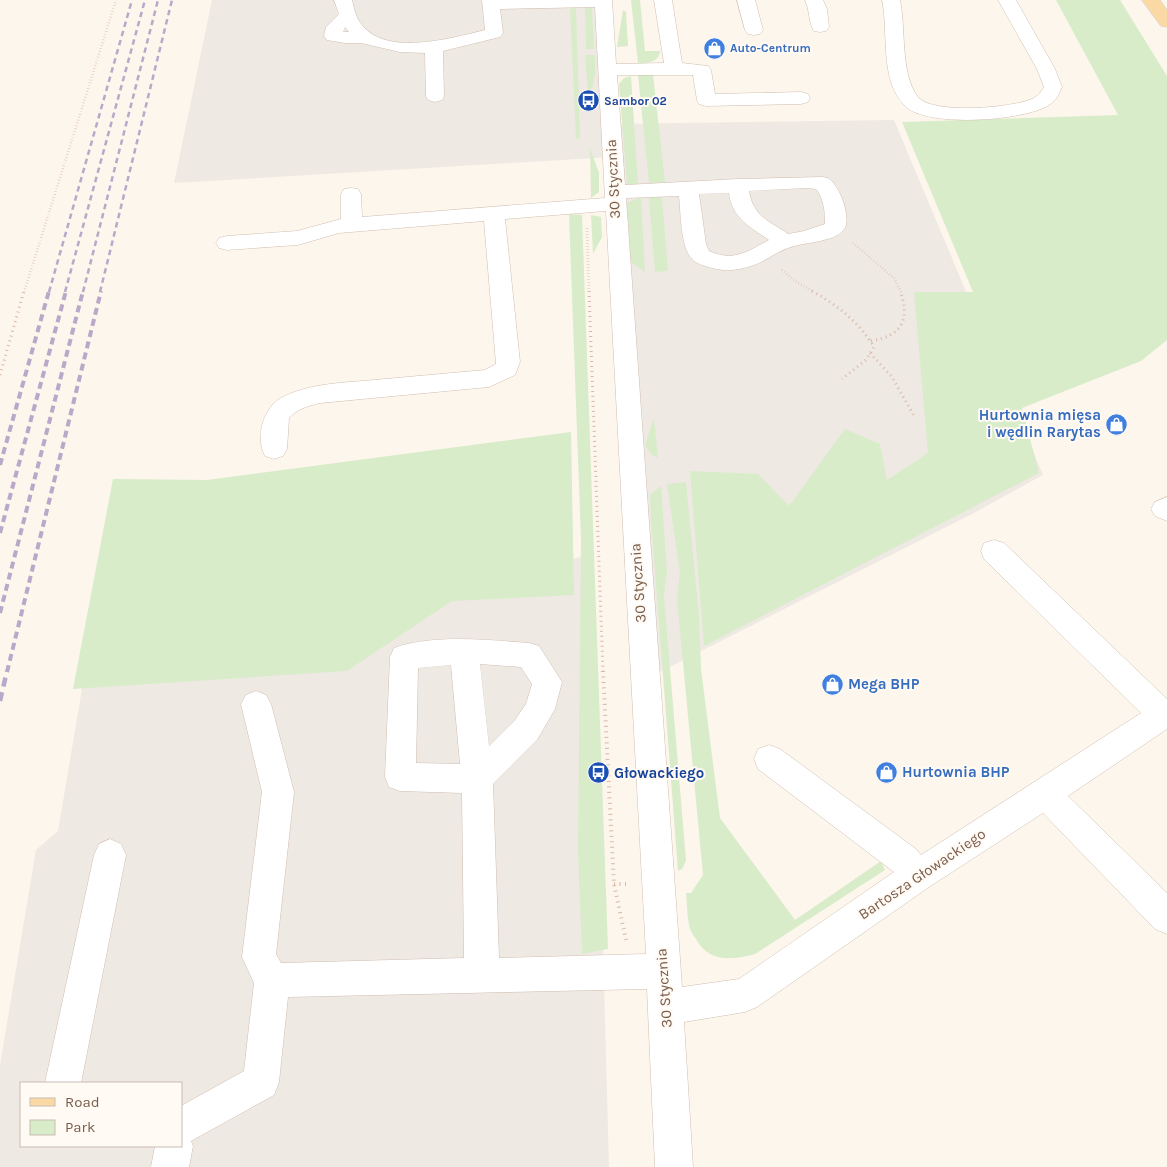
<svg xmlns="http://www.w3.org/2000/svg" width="1167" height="1167" font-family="Karla,sans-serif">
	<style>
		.industrial { fill: #efe9e4; fill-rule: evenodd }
		.green { fill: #d8ecc9 }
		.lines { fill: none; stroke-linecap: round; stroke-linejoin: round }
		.minor-casing { stroke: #d1beb0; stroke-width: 1 }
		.major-casing { stroke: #dad1cd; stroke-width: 1 }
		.path-far2 { stroke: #d9b8a5; stroke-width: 2.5; stroke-dasharray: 0.5 2.5; stroke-linecap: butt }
		.path-far1 { stroke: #d9b8a5; stroke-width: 3; stroke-dasharray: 1 4; stroke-linecap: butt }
		.path { stroke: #d9b8a5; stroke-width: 4; stroke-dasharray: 1 4.5; stroke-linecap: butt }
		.minor { fill: #fff; fill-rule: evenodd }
		.major { fill: #fbd9a5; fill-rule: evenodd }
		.rail-far2 { stroke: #b9a8c9; stroke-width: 2.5; stroke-dasharray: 5.5 4; stroke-linecap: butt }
		.rail-far1 { stroke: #b9a8c9; stroke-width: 4; stroke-dasharray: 7 4.5; stroke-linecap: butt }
		.rail { stroke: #b9a8c9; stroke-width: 4.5; stroke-dasharray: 9 6; stroke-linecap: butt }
		.labels { text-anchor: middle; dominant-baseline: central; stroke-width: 4; stroke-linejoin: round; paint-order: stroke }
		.far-shop-label { font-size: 12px; font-weight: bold; fill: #366cbe; stroke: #fffaf3; text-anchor: start }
		.far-transit-label { font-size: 12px; font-weight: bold; fill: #164399; stroke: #fffaf3; text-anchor: start }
		.street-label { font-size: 15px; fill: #7a5c4d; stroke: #fffaf3 }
		.shop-label { font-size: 15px; font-weight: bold; fill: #366cbe; stroke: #fffaf3; text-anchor: start }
		.transit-label { font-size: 15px; font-weight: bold; fill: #164399; stroke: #fffaf3; text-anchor: start }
	</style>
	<rect width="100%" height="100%" fill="#fdf6ec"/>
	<!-- industrial -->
	<g class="industrial">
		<polygon points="212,0 604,0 610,124 894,120 1043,475 972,514 646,679 612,157 174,183"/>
		<path d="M583,556L603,945L609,1167H0V1065L36,850L58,831L83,683L191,677ZM21,1083H181V1146H21Z"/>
	</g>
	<!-- green -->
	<g class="green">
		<path d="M631,0H640L645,51H660V53C657,63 646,63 638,63Z"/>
		<polygon points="1056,0 1120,0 1167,76 1167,340 1141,361 1022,408 1039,473 704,646 690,471 758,474 789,506 845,429 880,444 887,480 928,453 914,292 973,292 902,122 1118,115"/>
		<polygon points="585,5 592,9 594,49 586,49"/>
		<polygon points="570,6 576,7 580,138 576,139"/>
		<polygon points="623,10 626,12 628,46 617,47"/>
		<polygon points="585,55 595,55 595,73 592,90 588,91"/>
		<polygon points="653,74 665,182 649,183 638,75"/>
		<polygon points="631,76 638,184 627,184 619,84 624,78"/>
		<polygon points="590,148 599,173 599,192 591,198"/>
		<polygon points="641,197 645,272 631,262 627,203"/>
		<polygon points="662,197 668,271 655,272 649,198"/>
		<polygon points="569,214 582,215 608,949 582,954 578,851 581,540"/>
		<polygon points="591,215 601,217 602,237 593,254"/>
		<polygon points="654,418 658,458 652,455 645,445"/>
		<polygon points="571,432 574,595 452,601 347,671 73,689 113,479 207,480"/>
		<path d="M686,482L699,616L701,669L720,818L795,920L881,861L885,870L755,954C732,960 709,963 696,939C693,935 690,930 689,925C687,915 687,904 686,893H691L703,875L677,599L680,573L667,484Z"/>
		<polygon points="661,486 667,572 664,596 686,861 682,869 678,871 651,519 650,495"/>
	</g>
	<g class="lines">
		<defs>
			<g id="minor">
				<path d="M334,0H352C354,9 356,18 362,25C387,57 452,38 485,30L482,0H612L616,64L664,63L654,0H672L682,63L708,66L711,70L715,94L801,92L808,94L810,98L808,102L801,104L706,106L699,104L697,100L693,75H617L625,185L738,179L822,177C823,177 829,178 829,179C840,186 853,221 843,231C830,243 803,242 788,248C776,252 766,261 754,265C739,270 727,272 712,268C706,266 696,264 692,259C680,246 681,212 679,196L626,198L682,987L739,979L894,872L758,769L754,759L758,749L769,745L780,749L916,849L921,855L1141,713L984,559L981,551L984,543L994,540L1004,543L1167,699V729L1068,796L1167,893V934L1155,929L1043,813L929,887L757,1007L745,1012L684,1022L693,1167H655L647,989L288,997L279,1082L274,1095L191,1141L193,1146L189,1167H151L155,1146H181V1106L244,1071L254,983L242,957L262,792L241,704L246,695L256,691L266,695L271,704L294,792L276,954L281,963L464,958L462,793L400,791L389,787L385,777L390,657L394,648C433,634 488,640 529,643L539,646L562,682L555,709L537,740L493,784L499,958L646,954L606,211L505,219L520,362L515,375L489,387L320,403C308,406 297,409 289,418L287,449L283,456L274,459L265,456C255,438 263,408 281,398C309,383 343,383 374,380C411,377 448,373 485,370L496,364L484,221L339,233L298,245L227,250L219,248L216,243L219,238L227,236L297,231L341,219V194L344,189L351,188L358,189L361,194L362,217L605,198L595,7L500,9L503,33L500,37L443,51L444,96L442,100L435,102L428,100L426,96L425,53L400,52L361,43H345L327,40L324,36L326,27L339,14ZM345,27L349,32H343ZM807,188L816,189C824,199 825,211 825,224L804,231L788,234C769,221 753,216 749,191ZM729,193C732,218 749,226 769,240C747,252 733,262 709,251L706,244L699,194ZM480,664L521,667L532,684L526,704L515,720L489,746ZM451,665L460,764L416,763L418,668Z"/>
				<polygon points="737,0 755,0 763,30 760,34 754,35 748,34 745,30"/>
				<path d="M805,0H823L827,9L829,27L826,31L820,32L814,31C808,22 810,10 805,0Z"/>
				<path d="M882,0H900C906,28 900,74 918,97C932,115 1015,108 1034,98C1039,95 1041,92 1044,87L1037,69L998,0H1016L1055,69L1062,87C1059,94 1056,101 1049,105C1025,121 926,128 905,106C879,80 889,33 882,0Z"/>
				<polygon points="1167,497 1167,521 1155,516 1151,509 1155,502"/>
				<polygon points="110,839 121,844 126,855 81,1083 45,1083 94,855 99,844"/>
			</g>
			<polygon id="major" points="1142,0 1160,0 1167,10 1167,27 1161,26"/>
		</defs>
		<!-- minor casing -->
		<use href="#minor" class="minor-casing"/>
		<!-- major casing -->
		<use href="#major" class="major-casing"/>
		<!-- path-far2 -->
		<g class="path-far2">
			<polyline points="587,228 589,292"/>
			<polyline points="853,243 894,278 901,292"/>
			<polyline points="782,270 795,281 814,292"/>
			<polyline points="24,292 116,0"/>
		</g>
		<!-- path-far1 -->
		<g class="path-far1">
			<polyline points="589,291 603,672"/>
			<path d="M812,291C837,305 859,322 874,347L866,360L842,379"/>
			<path d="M871,341C901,336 911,320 900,291"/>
			<polyline points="870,353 892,377 914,416"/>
			<polyline points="0,375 24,291"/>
		</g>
		<!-- path -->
		<g class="path">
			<polyline points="603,671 614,884 626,940"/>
			<polyline points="614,884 627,884"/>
		</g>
		<!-- minor -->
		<use href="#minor" class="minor"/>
		<!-- major -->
		<use href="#major" class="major"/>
		<!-- rail-far2 -->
		<g class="rail-far2">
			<polyline points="49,292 132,0"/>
			<polyline points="65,292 145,0"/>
			<polyline points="83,292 158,0"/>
			<polyline points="100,292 172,0"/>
		</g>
		<!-- rail-far1 -->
		<g class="rail-far1">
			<polyline points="0,465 49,291"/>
			<polyline points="0,533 66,291"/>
			<polyline points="0,613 83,291"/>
			<polyline points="7,672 101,291"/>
		</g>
		<!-- rail -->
		<polyline class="rail" points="0,701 7,671"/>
	</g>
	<!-- icons -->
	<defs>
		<symbol id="shop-disc" viewBox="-11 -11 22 22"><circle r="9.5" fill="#3f7fe0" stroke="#fffaf3"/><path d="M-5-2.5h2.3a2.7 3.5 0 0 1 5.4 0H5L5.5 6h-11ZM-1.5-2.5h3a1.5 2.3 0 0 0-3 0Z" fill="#fff"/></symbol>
		<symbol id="bus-disc" viewBox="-11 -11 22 22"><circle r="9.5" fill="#1a4fb4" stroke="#fffaf3"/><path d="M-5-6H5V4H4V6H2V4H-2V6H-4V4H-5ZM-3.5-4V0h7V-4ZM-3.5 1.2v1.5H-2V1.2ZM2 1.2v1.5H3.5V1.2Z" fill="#fff"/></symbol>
	</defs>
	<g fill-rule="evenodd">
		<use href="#shop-disc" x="702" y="36" width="25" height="25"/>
		<use href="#bus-disc" x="576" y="88" width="25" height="25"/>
		<use href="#shop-disc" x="1104" y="412" width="25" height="25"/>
		<use href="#shop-disc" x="820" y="672" width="25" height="25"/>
		<use href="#shop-disc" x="874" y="760" width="25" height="25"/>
		<use href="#bus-disc" x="586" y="760" width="25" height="25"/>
	</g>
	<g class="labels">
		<!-- far-shop labels -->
		<g class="far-shop-label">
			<text x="730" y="48">Auto-Centrum</text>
		</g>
		<!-- far-transit labels -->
		<g class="far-transit-label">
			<text x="604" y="101">Sambor 02</text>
		</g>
		<!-- street labels -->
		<g class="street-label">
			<text transform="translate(613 179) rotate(-93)">30 Stycznia</text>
			<text transform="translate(638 583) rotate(-94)">30 Stycznia</text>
			<text transform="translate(922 874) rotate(-34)">Bartosza Głowackiego</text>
			<text transform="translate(664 988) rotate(-94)">30 Stycznia</text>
		</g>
		<!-- shop labels -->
		<g class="shop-label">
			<text x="1101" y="415" text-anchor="end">Hurtownia mięsa<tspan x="1101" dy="17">i wędlin Rarytas</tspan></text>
			<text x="848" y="684">Mega BHP</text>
			<text x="902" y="772">Hurtownia BHP</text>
		</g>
		<!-- transit labels -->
		<g class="transit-label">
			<text x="614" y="773">Głowackiego</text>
		</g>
	</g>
	<!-- legend -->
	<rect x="20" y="1082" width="162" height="65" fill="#fffaf3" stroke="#cabbb1"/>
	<rect x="30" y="1098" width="25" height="8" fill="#fbd9a5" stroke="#cabbb1"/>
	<text x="65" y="1107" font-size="15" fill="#7a5c4d">Road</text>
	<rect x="30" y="1120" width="25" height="15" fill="#d8ecc9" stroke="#cabbb1"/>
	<text x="65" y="1132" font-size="15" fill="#7a5c4d">Park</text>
</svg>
